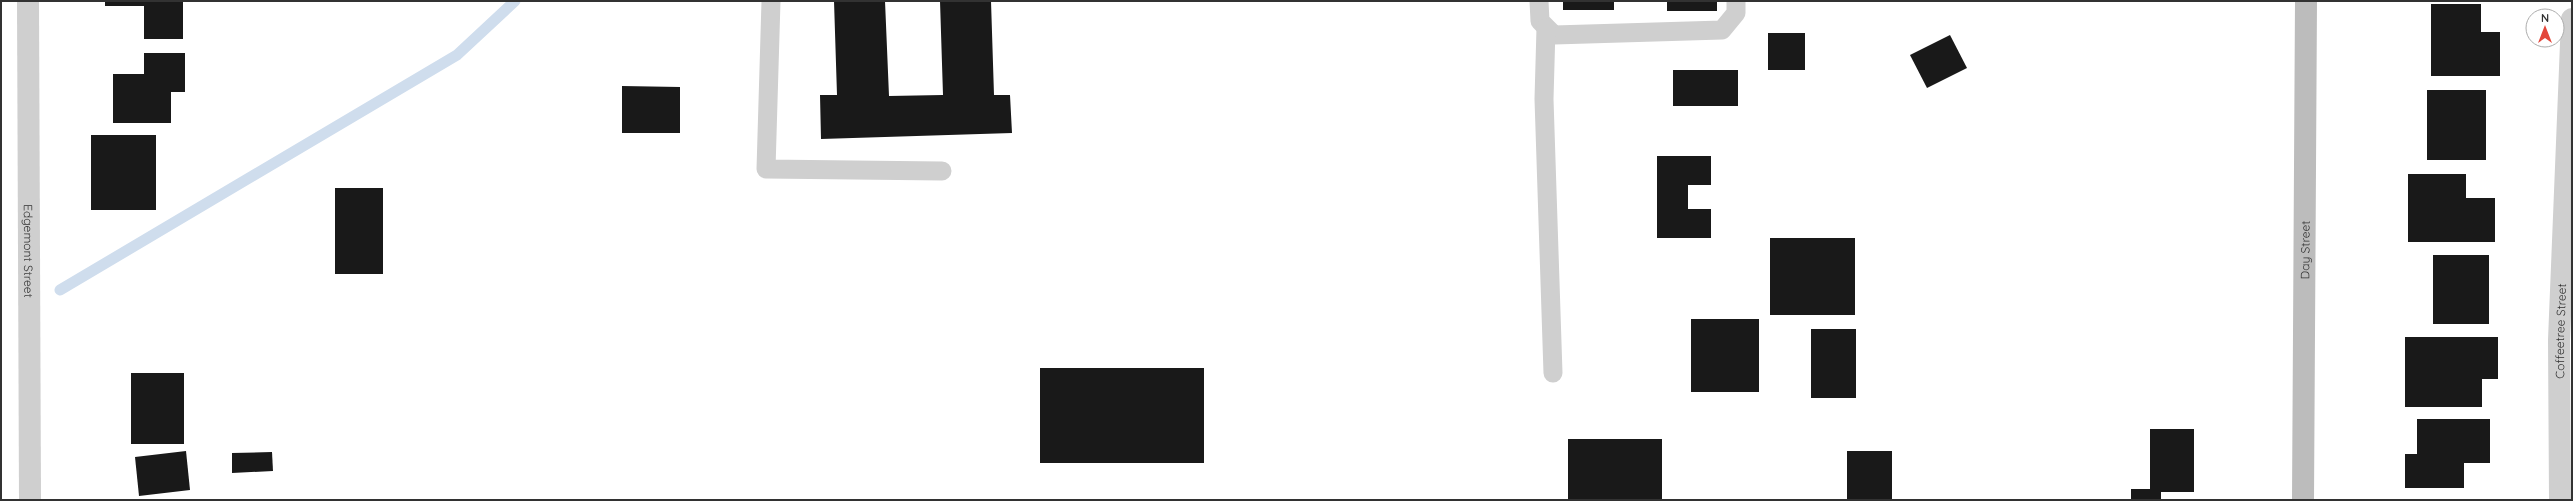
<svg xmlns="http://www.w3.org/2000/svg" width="2573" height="501" font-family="Quicksand,sans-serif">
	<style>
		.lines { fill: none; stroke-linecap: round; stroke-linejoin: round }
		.stream { stroke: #cfdded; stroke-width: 11 }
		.building { fill: #191919 }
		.lane { stroke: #cfcfcf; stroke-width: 19 }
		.street { stroke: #cfcfcf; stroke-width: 22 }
		.secondary { stroke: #bcbcbc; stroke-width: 22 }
		.labels { text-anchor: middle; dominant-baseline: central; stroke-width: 4; stroke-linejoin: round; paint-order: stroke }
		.street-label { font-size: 12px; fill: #323232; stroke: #fff }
	</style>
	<rect width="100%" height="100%" fill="#fff"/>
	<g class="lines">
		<!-- stream -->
		<polyline class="stream" points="60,290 457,55 515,1"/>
	</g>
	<!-- building -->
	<g class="building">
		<polygon points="105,1 183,1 183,39 144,39 144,6 105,6"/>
		<polygon points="834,1 885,1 889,96 943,95 940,1 991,1 994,95 1010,95 1012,133 821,139 820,95 837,95"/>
		<rect x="1563" y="1" width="51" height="9"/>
		<rect x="1667" y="1" width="50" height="10"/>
		<polygon points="2431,4 2481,4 2481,32 2500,32 2500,76 2431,76"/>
		<rect x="1768" y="33" width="37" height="37"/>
		<polygon points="1950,35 1967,68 1927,88 1910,55"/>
		<polygon points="144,53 185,53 185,92 171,92 171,123 113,123 113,74 144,74"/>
		<rect x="1673" y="70" width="65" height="36"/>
		<polygon points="622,86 680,87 680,133 622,133"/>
		<rect x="2427" y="90" width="59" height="70"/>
		<rect x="91" y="135" width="65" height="75"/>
		<polygon points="1657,156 1711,156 1711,185 1688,185 1688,209 1711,209 1711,238 1657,238"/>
		<polygon points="2408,174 2466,174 2466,198 2495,198 2495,242 2408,242"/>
		<rect x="335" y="188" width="48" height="86"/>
		<rect x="1770" y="238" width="85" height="77"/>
		<rect x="2433" y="255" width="56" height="69"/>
		<rect x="1691" y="319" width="68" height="73"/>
		<rect x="1811" y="329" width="45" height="69"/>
		<polygon points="2405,337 2498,337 2498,379 2482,379 2482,407 2405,407"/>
		<rect x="1040" y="368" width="164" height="95"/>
		<rect x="131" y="373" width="53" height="71"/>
		<polygon points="2417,419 2490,419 2490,463 2464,463 2464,488 2405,488 2405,454 2417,454"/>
		<polygon points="2150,429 2194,429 2194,492 2161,492 2161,500 2131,500 2131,489 2150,489"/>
		<rect x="1568" y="439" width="94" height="61"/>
		<polygon points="186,451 190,490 139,496 135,457"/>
		<rect x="1847" y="451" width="45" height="49"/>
		<polygon points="272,452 273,471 232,473 232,453"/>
	</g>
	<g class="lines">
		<!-- lane -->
		<g class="lane">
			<polyline points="771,1 766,169 942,171"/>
			<polyline points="1539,1 1540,21 1554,35 1722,30 1736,13 1736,1"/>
			<polyline points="1546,28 1544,99 1553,373"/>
		</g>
		<!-- street -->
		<g class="street">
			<path id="s1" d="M28,1L30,500"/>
			<path id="s2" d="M2560,500L2559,340L2572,19"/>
		</g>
		<!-- secondary -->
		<path class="secondary" id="s3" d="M2303,500L2306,1"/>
	</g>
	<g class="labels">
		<!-- street labels -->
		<g class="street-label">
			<text stroke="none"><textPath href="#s1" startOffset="250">Edgemont Street</textPath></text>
			<text stroke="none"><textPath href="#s3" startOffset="250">Day Street</textPath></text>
			<text stroke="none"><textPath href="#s2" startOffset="169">Coffeetree Street</textPath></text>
		</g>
	</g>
	<!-- border -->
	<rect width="2573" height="501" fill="none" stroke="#323232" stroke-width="4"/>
	<!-- north arrow -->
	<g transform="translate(2545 28)"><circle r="19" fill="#ffffff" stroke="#adadad"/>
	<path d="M0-3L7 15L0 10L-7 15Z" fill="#e3463a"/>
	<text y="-6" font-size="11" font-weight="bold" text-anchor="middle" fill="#323232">N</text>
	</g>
</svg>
